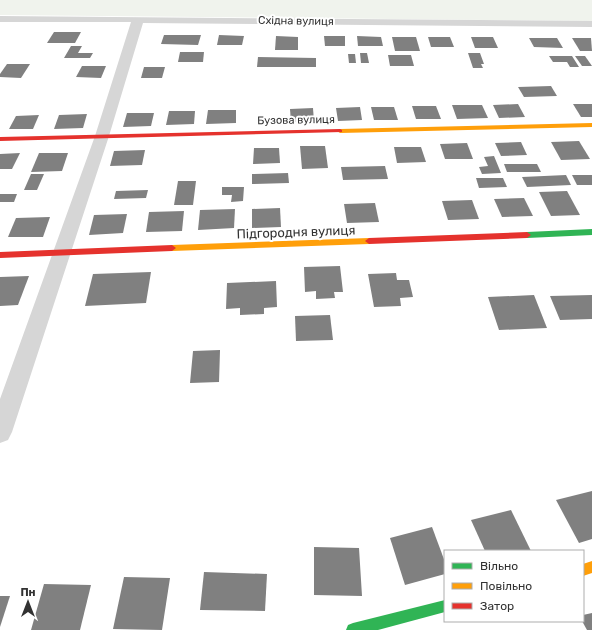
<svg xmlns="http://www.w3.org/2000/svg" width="592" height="630" font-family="Rubik,sans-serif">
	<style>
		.green { fill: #f0f3ed }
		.building { fill: #808080 }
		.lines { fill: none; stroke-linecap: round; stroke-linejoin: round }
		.street { fill: #d6d6d6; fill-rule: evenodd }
		.fast { fill: #30b455; fill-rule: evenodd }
		.slow { fill: #ff9f0a; fill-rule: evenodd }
		.jam { fill: #e5322d; fill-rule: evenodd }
		.labels { text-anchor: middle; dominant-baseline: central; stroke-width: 4; stroke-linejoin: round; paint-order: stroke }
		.far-street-label { font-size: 11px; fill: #323232; stroke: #fff }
		.street-label { font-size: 13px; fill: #323232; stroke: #fff }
	</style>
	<rect width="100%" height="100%" fill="#fff"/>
	<!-- green -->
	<polygon class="green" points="0,0 592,0 592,21 0,15"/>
	<!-- building -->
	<g class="building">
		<polygon points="54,32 81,32 75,43 47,43"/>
		<polygon points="164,35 201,35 198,45 161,44"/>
		<polygon points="219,35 244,36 242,45 217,45"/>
		<polygon points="276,36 298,37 298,50 275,50"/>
		<polygon points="324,36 345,36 345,46 325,46"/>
		<polygon points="357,36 381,37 383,46 358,46"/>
		<polygon points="392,37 416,37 420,51 395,51"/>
		<polygon points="428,37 450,37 454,47 431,47"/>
		<polygon points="471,37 493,37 498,48 475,48"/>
		<polygon points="529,38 557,38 563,48 534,47"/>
		<polygon points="572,38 591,38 592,51 580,51"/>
		<polygon points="71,46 82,46 78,53 93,53 90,58 64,58"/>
		<polygon points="180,52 204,52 203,62 178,62"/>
		<polygon points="360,53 367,53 369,63 361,63"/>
		<polygon points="468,53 480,53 484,64 481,64 483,68 473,68"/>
		<polygon points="348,54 355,54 356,63 349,63"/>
		<polygon points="388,55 411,55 414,66 390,66"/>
		<polygon points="549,56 572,56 579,67 570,67 567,62 553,62"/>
		<polygon points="575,56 585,56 592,66 582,66"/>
		<polygon points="258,57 316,58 316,67 257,67"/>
		<polygon points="7,64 30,64 21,78 0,77 0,74"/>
		<polygon points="82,66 106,66 101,78 76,77"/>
		<polygon points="144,67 165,67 162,78 141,78"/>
		<polygon points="551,86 557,96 524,97 518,87"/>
		<polygon points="518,104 525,117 499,118 493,105"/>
		<polygon points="573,104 592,104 592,117 581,117"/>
		<polygon points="452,105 482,105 488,118 457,119"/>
		<polygon points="412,106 436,106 441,119 416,119"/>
		<polygon points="360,107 362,120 338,121 336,108"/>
		<polygon points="371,107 394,107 398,120 374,120"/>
		<polygon points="313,108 314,122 291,122 290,109"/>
		<polygon points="208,110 236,110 236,123 206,124"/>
		<polygon points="169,111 195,111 194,124 166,125"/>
		<polygon points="127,113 154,113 151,126 123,127"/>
		<polygon points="87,114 83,128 54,129 59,115"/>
		<polygon points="39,115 33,129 9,129 16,116"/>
		<polygon points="579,141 590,159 561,160 551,142"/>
		<polygon points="521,142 527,155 501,156 495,143"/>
		<polygon points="467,143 473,159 445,159 440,144"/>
		<polygon points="300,146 325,146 328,168 302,169"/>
		<polygon points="394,147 421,147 426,162 397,163"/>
		<polygon points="254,148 279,148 280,163 253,164"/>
		<polygon points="145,150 142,165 110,166 114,151"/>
		<polygon points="20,153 12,169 0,169 0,154"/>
		<polygon points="39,153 68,153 62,171 31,172"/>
		<polygon points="494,156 501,173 482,174 479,167 488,166 484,157"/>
		<polygon points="504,164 537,164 541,172 507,172"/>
		<polygon points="385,166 388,179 343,180 341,167"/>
		<polygon points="288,173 289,183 252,184 252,174"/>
		<polygon points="31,174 44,174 37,190 24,190"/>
		<polygon points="566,175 571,185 527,187 522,177"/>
		<polygon points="572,175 592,175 592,185 577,185"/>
		<polygon points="476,178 503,178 507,187 479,188"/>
		<polygon points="178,181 196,181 193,205 174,205"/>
		<polygon points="222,187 244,187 243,201 231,202 232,195 222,195"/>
		<polygon points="148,190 146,198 114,199 116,191"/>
		<polygon points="567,191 580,215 551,216 539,192"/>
		<polygon points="0,194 17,194 14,202 0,202"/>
		<polygon points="524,198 533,216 502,217 494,199"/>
		<polygon points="472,200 479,219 448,220 442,201"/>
		<polygon points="375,203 379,222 347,223 344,204"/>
		<polygon points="280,208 281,227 252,228 252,209"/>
		<polygon points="235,209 234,228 198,230 200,210"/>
		<polygon points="184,211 182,231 146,232 149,212"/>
		<polygon points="127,214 123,233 89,235 94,215"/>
		<polygon points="50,217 43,237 8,237 16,218"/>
		<polygon points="340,266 343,292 334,292 335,298 316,299 316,291 305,292 304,267"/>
		<polygon points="151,272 146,303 85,306 93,274"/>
		<polygon points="396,273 397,280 409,280 413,297 400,298 401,306 374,307 368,274"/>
		<polygon points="29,276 18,305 0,306 0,277"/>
		<polygon points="276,281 277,307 264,308 264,314 240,315 240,308 226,309 227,283"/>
		<polygon points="534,295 547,328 499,330 488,297"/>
		<polygon points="592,295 592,319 560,320 550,296"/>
		<polygon points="330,315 333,340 296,341 295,316"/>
		<polygon points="220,350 219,382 190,383 193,351"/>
		<polygon points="592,491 592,539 579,543 556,500"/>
		<polygon points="511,510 531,551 485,551 471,520"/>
		<polygon points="432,527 445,562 445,574 405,585 390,538"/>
		<polygon points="314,547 359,548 362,596 314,595"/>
		<polygon points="204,572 267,574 265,611 200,610"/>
		<polygon points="124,577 170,578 162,630 113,629"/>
		<polygon points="44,584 91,585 80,630 31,630"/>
		<polygon points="0,596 10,596 0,627"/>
		<polygon points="592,613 592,630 587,630 582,621 583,615"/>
	</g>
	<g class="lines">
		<!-- street -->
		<polygon class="street" points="0,16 592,21 592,27 143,23 109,136 12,432 8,440 0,443 0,399 95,136 131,22 0,22"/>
		<!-- fast -->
		<g class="fast">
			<polygon points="592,229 592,235 527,238 523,235 527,232"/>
			<polygon points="445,600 445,612 378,630 346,630 348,625 353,623"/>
		</g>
		<!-- slow -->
		<g class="slow">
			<polygon points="592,123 592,127 340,133 337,131 340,129"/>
			<polygon points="369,238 373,241 369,244 172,251 168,248 172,245"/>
			<polygon points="592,561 592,573 583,576 583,564"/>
		</g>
		<!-- jam -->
		<g class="jam">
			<polygon points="340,129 342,130 342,132 0,141 0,137"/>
			<polygon points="527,232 531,235 527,238 369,244 365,241 369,238"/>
			<polygon points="172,245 176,248 172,251 0,258 0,252"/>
		</g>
	</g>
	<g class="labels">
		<!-- far-street labels -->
		<g class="far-street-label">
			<text transform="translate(296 21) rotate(1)">Східна вулиця</text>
			<text transform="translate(296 120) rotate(-1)">Бузова вулиця</text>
		</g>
		<!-- street labels -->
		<g class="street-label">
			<text transform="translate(296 232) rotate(-2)">Підгородня вулиця</text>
		</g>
	</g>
	<!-- legend -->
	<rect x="444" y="550" width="140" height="72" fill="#ffffff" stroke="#adadad"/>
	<rect x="452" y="563" width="20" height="6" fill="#30b455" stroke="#adadad"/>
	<text x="480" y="570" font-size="12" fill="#323232">Вільно</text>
	<rect x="452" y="583" width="20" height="6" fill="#ff9f0a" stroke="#adadad"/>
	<text x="480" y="590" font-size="12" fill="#323232">Повільно</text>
	<rect x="452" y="603" width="20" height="6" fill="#e5322d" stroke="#adadad"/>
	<text x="480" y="610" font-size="12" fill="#323232">Затор</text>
	<!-- north arrow -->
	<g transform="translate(28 602)" stroke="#ffffff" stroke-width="3" paint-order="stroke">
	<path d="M0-3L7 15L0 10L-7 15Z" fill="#323232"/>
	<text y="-6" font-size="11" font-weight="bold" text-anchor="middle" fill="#323232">Пн</text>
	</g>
</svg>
